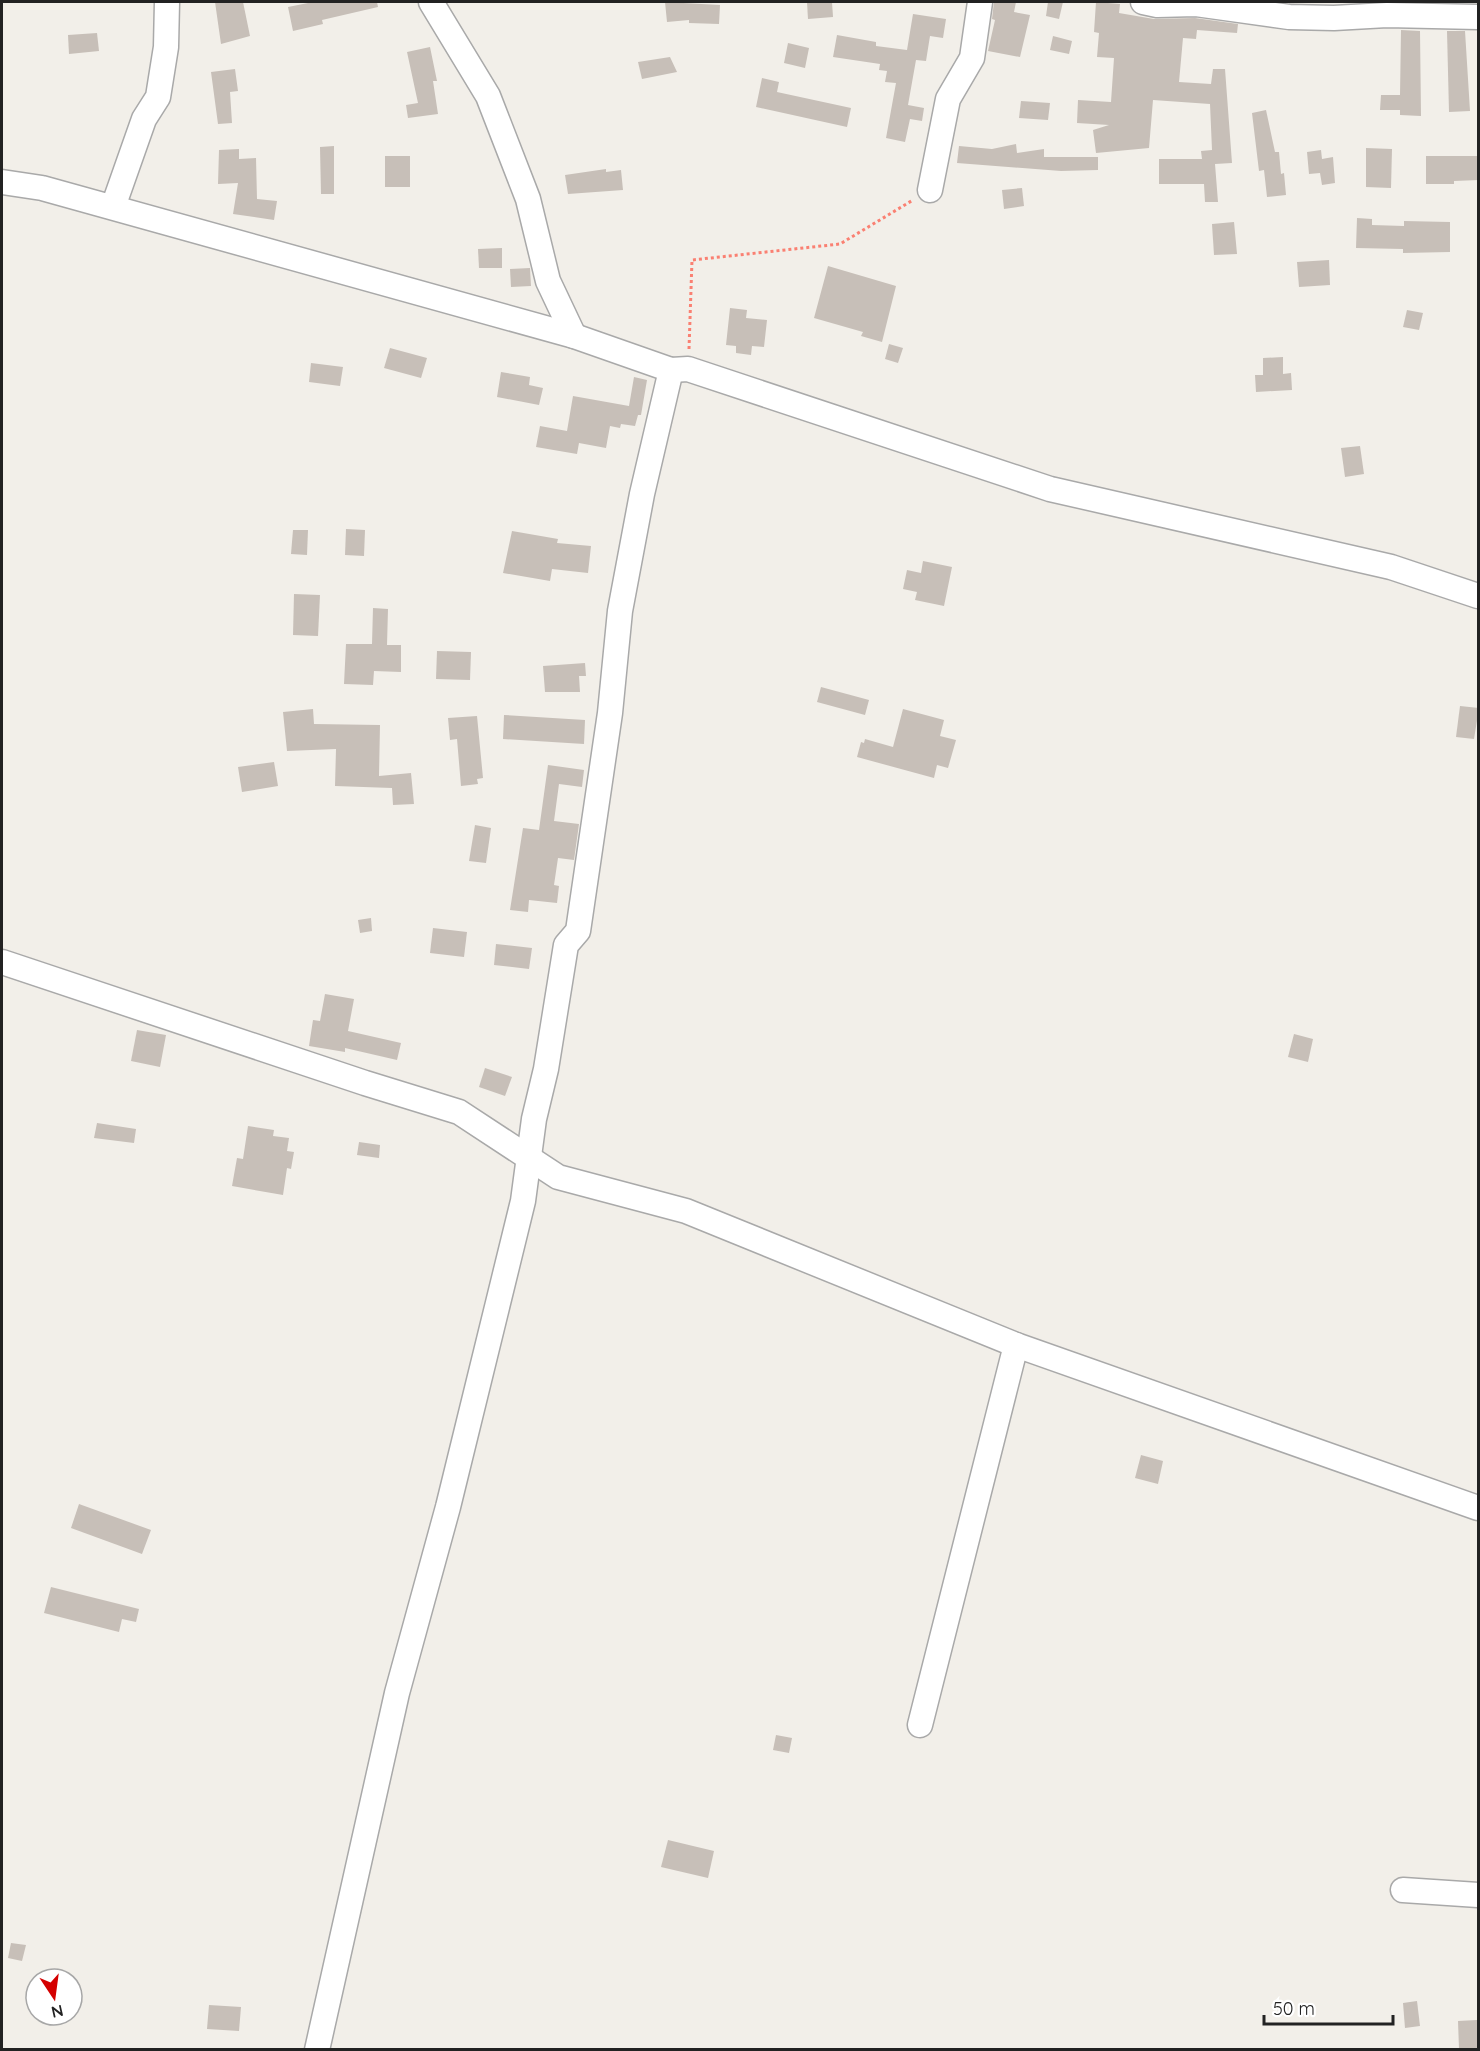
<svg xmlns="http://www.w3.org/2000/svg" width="1480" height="2051" font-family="Quicksand,sans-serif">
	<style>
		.building { fill: #c7bfb8 }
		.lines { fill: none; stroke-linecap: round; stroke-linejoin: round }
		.minor-casing { stroke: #a9a9a9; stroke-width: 27 }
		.path { stroke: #fa8072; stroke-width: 3; stroke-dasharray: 3 3; stroke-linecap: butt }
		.minor { stroke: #fff; stroke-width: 24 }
	</style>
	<rect width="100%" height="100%" fill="#f2efe9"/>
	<!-- building -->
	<g class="building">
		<polygon points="215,2 243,2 250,36 221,44"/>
		<polygon points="313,2 377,2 378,7 322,20 323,24 293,31 288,7"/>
		<polygon points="665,2 720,5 719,24 689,23 689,20 667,22"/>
		<polygon points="807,2 832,2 833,17 808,19"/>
		<polygon points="994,2 1016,2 1014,12 1030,15 1020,57 988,51 995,20 992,19"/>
		<polygon points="1048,2 1063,2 1059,19 1046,16"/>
		<polygon points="1096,2 1120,4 1119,13 1154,19 1195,18 1238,24 1237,33 1197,30 1196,39 1183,38 1179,82 1211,84 1213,69 1225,69 1232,163 1215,164 1218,202 1205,202 1204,184 1159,184 1159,159 1202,159 1201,151 1212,150 1210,104 1153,100 1149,148 1096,153 1093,130 1109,125 1077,123 1078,100 1111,102 1114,58 1097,57 1099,33 1094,32"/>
		<polygon points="913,14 946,19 943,38 930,36 926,61 916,60 908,105 924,108 922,121 910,119 905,142 886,138 896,83 885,82 887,71 879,70 880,64 833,57 837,35 876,42 876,46 907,50"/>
		<polygon points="1401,30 1420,31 1421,116 1400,115 1400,110 1380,110 1381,95 1400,95"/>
		<polygon points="1447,31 1465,31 1470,111 1449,112"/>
		<polygon points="97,33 99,51 69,54 68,35"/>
		<polygon points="1053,36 1072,41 1069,54 1050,50"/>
		<polygon points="788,43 809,48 805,68 784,63"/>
		<polygon points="430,47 437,81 433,81 438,114 408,118 406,105 418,103 407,52"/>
		<polygon points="670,57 677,72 642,79 638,62"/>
		<polygon points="235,69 238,91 230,92 232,123 218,124 211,72"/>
		<polygon points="762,78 779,82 777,92 851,108 847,127 756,107"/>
		<polygon points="1021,101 1050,103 1048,120 1019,118"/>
		<polygon points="1266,110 1275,152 1279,152 1281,174 1284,173 1286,195 1267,197 1264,170 1259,171 1252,113"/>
		<polygon points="1016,144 1017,153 1044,149 1044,157 1098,157 1098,170 1061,171 957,163 959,146 992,149"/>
		<polygon points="334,146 334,194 321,194 320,147"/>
		<polygon points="1366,148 1392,149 1391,188 1366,187"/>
		<polygon points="239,149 239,159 256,158 257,199 277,201 274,220 233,214 238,183 218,184 219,150"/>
		<polygon points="1321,150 1322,159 1333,157 1335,183 1322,185 1320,173 1309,174 1307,152"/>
		<rect x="385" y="156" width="25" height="31"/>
		<polygon points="1426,156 1479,156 1479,180 1454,181 1454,184 1426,184"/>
		<polygon points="606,169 606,172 621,170 623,190 568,194 565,175"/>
		<polygon points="1022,188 1024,206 1004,209 1002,190"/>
		<polygon points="1357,218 1372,219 1372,225 1404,226 1404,221 1450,222 1450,252 1403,253 1403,249 1356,248"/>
		<polygon points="1234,222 1237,254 1214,255 1212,224"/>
		<polygon points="502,248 502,268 479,268 478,249"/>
		<polygon points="1329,260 1330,285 1299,287 1297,262"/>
		<polygon points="828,266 896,286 882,342 861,336 863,332 814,318"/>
		<polygon points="530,268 531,286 511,287 510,269"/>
		<polygon points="730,308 747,310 746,318 767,320 764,347 752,346 751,355 736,353 736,346 726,345"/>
		<polygon points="1407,310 1423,313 1419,330 1403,327"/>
		<polygon points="889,344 903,348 898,363 885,359"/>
		<polygon points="390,348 427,358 421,378 384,368"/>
		<polygon points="1283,357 1283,374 1291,373 1292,390 1256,392 1255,375 1263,375 1263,358"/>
		<polygon points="311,363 343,367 340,386 309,382"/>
		<polygon points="501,372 530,377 529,385 543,388 539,405 497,397"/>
		<polygon points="634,377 647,380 641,415 638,415 635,426 621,424 620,428 610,426 606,448 579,443 577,454 536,447 540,426 567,431 573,396 629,406"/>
		<polygon points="1360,446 1364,474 1345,477 1341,448"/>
		<polygon points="346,529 365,530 364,556 345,555"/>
		<polygon points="293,530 308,530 307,555 291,554"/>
		<polygon points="512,531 558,539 557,543 591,546 588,573 552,569 550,581 503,573"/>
		<polygon points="923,561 952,567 944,606 915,600 917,592 903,589 907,570 921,573"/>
		<polygon points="294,594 320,595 318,636 293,635"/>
		<polygon points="373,608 388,609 387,645 401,645 401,672 374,671 373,685 344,684 346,644 372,644"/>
		<polygon points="437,651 471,652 470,680 436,679"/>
		<polygon points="585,663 586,676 579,676 580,692 545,692 543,666"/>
		<polygon points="821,687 869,700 865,715 817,702"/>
		<polygon points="1460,706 1479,708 1474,739 1456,737"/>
		<polygon points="313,709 314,724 380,725 379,776 411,773 414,804 393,805 392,788 335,786 336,749 287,751 283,712"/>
		<polygon points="903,709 944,720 940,736 956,740 948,768 937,765 934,778 857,757 861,742 864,743 865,739 893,747"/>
		<polygon points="504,715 585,720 584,744 503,739"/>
		<polygon points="477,716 483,778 477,779 478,784 461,786 457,739 450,740 448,718"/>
		<polygon points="274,762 278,786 242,792 238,767"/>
		<polygon points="548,765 584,770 582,787 559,784 554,821 579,824 574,860 558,858 554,885 559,886 557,903 529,900 528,912 510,910 523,828 539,830"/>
		<polygon points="475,825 491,828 486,863 469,861"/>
		<polygon points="371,918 372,931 360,933 358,920"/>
		<polygon points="433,928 467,932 464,957 430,953"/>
		<polygon points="496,944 532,948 529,969 494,965"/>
		<polygon points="325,994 354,999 348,1031 401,1043 397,1060 345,1048 345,1052 309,1046 313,1020 320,1021"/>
		<polygon points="137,1030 166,1035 160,1067 131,1061"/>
		<polygon points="1294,1034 1313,1039 1308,1062 1288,1057"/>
		<polygon points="485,1068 512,1077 505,1096 479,1087"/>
		<polygon points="97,1123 136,1129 134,1143 94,1138"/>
		<polygon points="248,1126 274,1130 273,1136 289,1138 287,1151 294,1152 291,1169 287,1168 283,1195 232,1186 237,1158 243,1159"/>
		<polygon points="359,1142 380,1145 379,1158 357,1155"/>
		<polygon points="1141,1455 1163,1461 1158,1484 1135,1478"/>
		<polygon points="79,1504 151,1530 142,1554 71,1528"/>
		<polygon points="51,1587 139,1609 136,1622 122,1619 119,1632 44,1613"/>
		<polygon points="776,1735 792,1738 789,1753 773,1750"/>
		<polygon points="668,1840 714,1851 708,1878 661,1867"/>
		<polygon points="11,1943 26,1945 22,1961 8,1958"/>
		<polygon points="1417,2001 1420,2026 1405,2028 1403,2003"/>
		<polygon points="209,2005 241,2007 239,2031 207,2029"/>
		<polygon points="1477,2020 1478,2049 1459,2049 1458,2021"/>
	</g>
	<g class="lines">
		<defs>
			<g id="minor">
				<polyline points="431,2 488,96 528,199 548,281 574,336"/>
				<polyline points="1143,2 1157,5 1196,4 1289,17 1334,18 1387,15 1478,17"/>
				<polyline points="2,182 42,188 574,336 671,370 688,369 1050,489 1391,567 1478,596"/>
				<polyline points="930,190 948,99 972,58 980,2"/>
				<polyline points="113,207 144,119 158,97 166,47 167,2"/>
				<polyline points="2,962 365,1083 459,1112 558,1177 686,1211 1016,1345 1478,1508"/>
				<polyline points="920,1725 1016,1345"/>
				<polyline points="1403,1890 1478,1895"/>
				<polyline points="317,2050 397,1693 448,1507 523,1201 534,1119 546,1069 566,945 578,931 610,713 620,611 642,494 671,370"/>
			</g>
		</defs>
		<!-- minor casing -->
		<use href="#minor" class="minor-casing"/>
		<!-- path -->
		<polyline class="path" points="689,349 692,260 840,244 913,200"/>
		<!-- minor -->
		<use href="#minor" class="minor"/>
	</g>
	<!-- border -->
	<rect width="1480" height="2051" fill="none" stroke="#222222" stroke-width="6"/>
	<!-- north arrow -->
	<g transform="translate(54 1997) rotate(167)"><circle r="28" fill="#ffffff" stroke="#a7a7a7" stroke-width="1.5"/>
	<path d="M0-4.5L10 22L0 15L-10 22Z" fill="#d40000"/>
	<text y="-9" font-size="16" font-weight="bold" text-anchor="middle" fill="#222222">N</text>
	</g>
	<!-- scale -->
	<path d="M1264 2015v9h129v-9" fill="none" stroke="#222222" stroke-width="3"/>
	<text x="1273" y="2015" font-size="18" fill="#222222" stroke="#ffffff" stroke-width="4.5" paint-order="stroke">50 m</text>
</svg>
